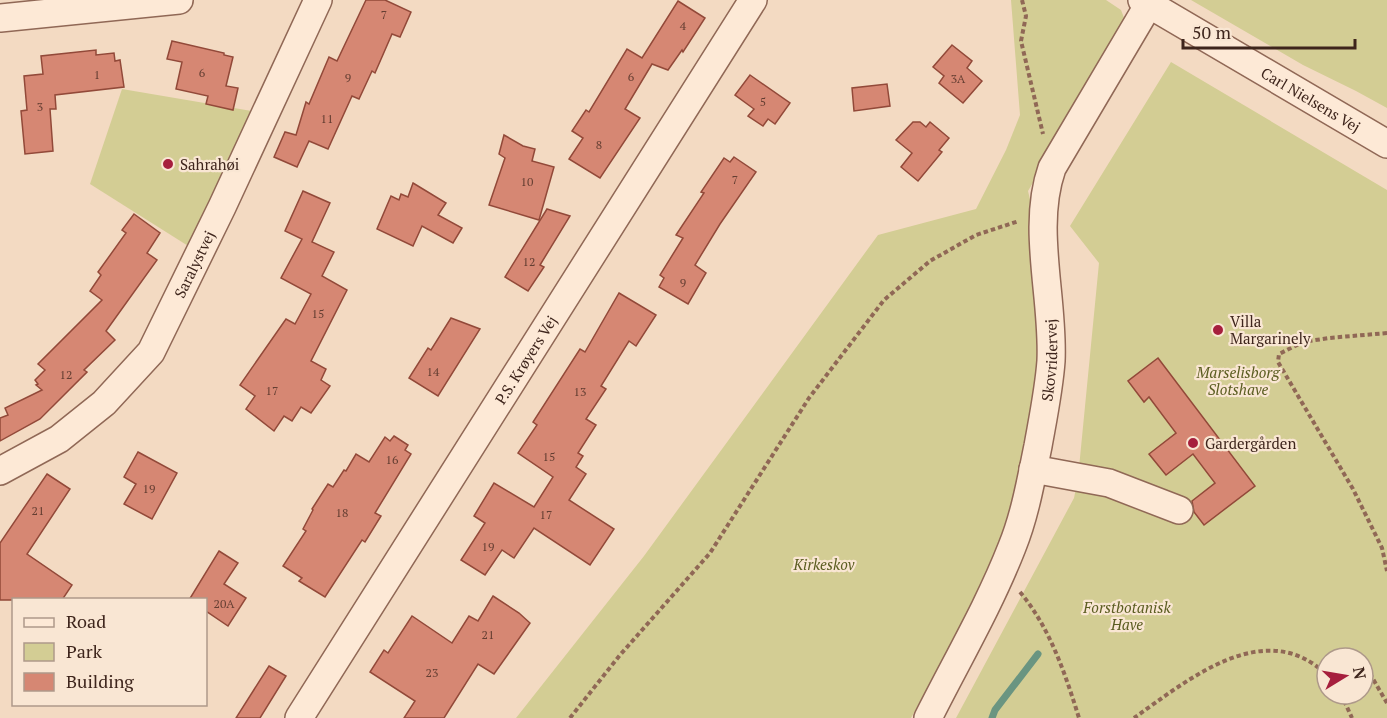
<svg xmlns="http://www.w3.org/2000/svg" width="1387" height="718" font-family="'PT Serif',serif">
	<style>
		.green { fill: #d3cd94; fill-rule: evenodd }
		.lines { fill: none; stroke-linecap: round; stroke-linejoin: round }
		.stream { stroke: #6a9581; stroke-width: 7 }
		.building { fill: #d68773; stroke: #924939; stroke-width: 1.5 }
		.minor-casing { stroke: #906856; stroke-width: 30 }
		.path { stroke: #906856; stroke-width: 4; stroke-dasharray: 4.5 3; stroke-linecap: butt }
		.minor { stroke: #fde9d6; stroke-width: 27 }
		.poi-dot { fill: #a61f3d; stroke: #f9e6d3; stroke-width: 2 }
		.labels { text-anchor: middle; dominant-baseline: central; stroke-width: 4.5; stroke-linejoin: round; paint-order: stroke }
		.number-label { font-size: 12px; fill: #643e32 }
		.street-label { font-size: 15px; fill: #3e251c; stroke: #f9e6d3 }
		.poi-label { font-size: 15px; fill: #3e251c; stroke: #f9e6d3; text-anchor: start }
		.park-label { font-size: 15px; font-style: italic; fill: #5b5d21; stroke: #f9e6d3 }
	</style>
	<rect width="100%" height="100%" fill="#f3dac2"/>
	<!-- green -->
	<g class="green">
		<polygon points="1011,0 1106,0 1121,10 1126,23 1124,30 1028,191 1033,212 1041,321 1035,410 1000,555 911,718 516,718 644,556 878,235 976,209 1006,150 1020,115"/>
		<polygon points="1191,0 1387,0 1387,108 1356,91 1303,65"/>
		<path d="M1171,62L1387,190V718H956L1074,498L1078,478L1099,263L1070,226ZM1327,658H1363V694H1327Z"/>
		<polygon points="122,89 257,112 193,249 90,184"/>
	</g>
	<g class="lines">
		<!-- stream -->
		<polyline class="stream" points="992,718 995,710 1038,654"/>
	</g>
	<!-- building -->
	<g class="building">
		<polygon points="366,0 385,0 411,12 400,37 392,34 375,73 372,71 359,99 352,96 328,149 309,141 297,167 274,157 285,132 296,135 306,102 309,104 329,57 337,61"/>
		<polygon points="678,1 705,18 683,52 682,50 668,70 652,64 625,109 640,118 600,178 569,159 583,138 572,131 586,110 589,112 627,49 642,58"/>
		<polygon points="172,41 224,53 224,55 233,57 226,86 238,88 233,110 206,104 208,96 176,89 182,62 167,59"/>
		<polygon points="952,45 972,61 967,68 982,81 963,103 939,83 944,76 933,67"/>
		<polygon points="96,50 96,55 114,53 115,61 120,60 124,87 55,95 56,109 50,109 53,151 25,154 21,111 27,110 24,76 43,74 41,56"/>
		<polygon points="750,75 790,103 775,124 768,119 763,126 748,116 754,109 735,95"/>
		<polygon points="887,84 890,106 854,111 852,88"/>
		<polygon points="913,122 920,122 926,127 930,122 949,138 939,150 942,152 918,181 901,167 912,153 896,140"/>
		<polygon points="504,135 523,146 535,149 532,161 554,167 539,220 489,205 505,158 499,154"/>
		<polygon points="734,157 756,172 720,224 695,265 706,273 688,304 659,287 664,278 660,275 683,238 676,235 704,193 701,192 724,158 730,162"/>
		<polygon points="413,183 446,203 438,215 462,228 453,243 422,226 413,246 377,229 391,196 399,200 401,194 408,197"/>
		<polygon points="303,191 330,203 312,242 334,252 322,276 347,290 311,361 326,369 321,380 330,386 311,413 301,407 292,421 284,416 274,431 246,409 255,396 240,385 286,319 295,324 311,294 281,278 302,239 285,231"/>
		<polygon points="547,209 570,216 540,265 544,267 528,291 505,277"/>
		<polygon points="134,214 160,233 147,253 157,260 106,331 115,340 84,370 87,372 40,419 0,441 0,418 8,415 5,408 42,390 36,385 38,384 35,380 45,370 38,364 102,300 90,291 101,275 98,272 126,233 122,230"/>
		<polygon points="619,293 656,315 636,346 629,341 601,386 606,389 586,419 596,425 578,453 583,456 576,467 586,474 569,500 614,529 590,565 534,528 514,558 502,550 485,575 461,560 485,523 474,516 494,483 534,507 553,477 518,453 537,425 533,422 580,349 585,352"/>
		<polygon points="451,318 480,329 438,396 409,378 428,348 431,350"/>
		<polygon points="1158,358 1255,486 1204,525 1194,512 1192,501 1215,483 1193,454 1166,475 1149,454 1176,433 1149,397 1144,402 1128,381"/>
		<polygon points="394,436 408,445 405,450 411,454 375,513 381,516 365,542 362,540 325,597 299,581 302,578 283,566 306,531 303,529 313,510 312,509 328,484 333,487 344,470 346,471 356,454 369,462 385,437 390,441"/>
		<polygon points="138,452 177,473 152,519 124,504 136,484 124,477"/>
		<polygon points="47,474 70,489 27,554 72,585 62,600 0,600 0,543"/>
		<polygon points="219,551 238,563 224,584 246,598 228,626 206,611 206,600 189,600"/>
		<polygon points="493,596 519,613 530,623 494,674 478,664 444,718 404,718 415,701 370,672 384,650 388,653 412,616 452,643 469,616 478,621"/>
		<polygon points="269,666 286,676 260,718 236,718"/>
	</g>
	<g class="lines">
		<defs>
			<g id="minor">
				<path id="s1" d="M1142,0L1387,144"/>
				<polyline points="0,18 179,0"/>
				<polyline points="1033,469 1109,483 1179,510"/>
				<path id="s2" d="M0,471L59,439L104,403L151,352L222,207L318,0"/>
				<path id="s3" d="M299,718L753,0"/>
				<path id="s4" d="M928,718C956,662 989,606 1012,547C1025,515 1031,480 1038,446C1043,418 1049,389 1051,361C1054,298 1031,228 1052,168L1149,4"/>
			</g>
		</defs>
		<!-- minor casing -->
		<use href="#minor" class="minor-casing"/>
		<!-- path -->
		<g class="path">
			<polyline points="1022,0 1026,16 1021,41 1043,134"/>
			<polyline points="1387,333 1329,338 1303,342 1279,354 1278,362 1353,489 1382,548 1387,571"/>
			<path d="M1020,592C1050,628 1065,673 1079,718"/>
			<polyline points="1363,672 1369,672 1387,703"/>
			<polyline points="1341,694 1352,718"/>
			<polyline points="570,718 620,655 710,553 809,398 884,300 930,261 976,235 1019,221"/>
			<path d="M1134,718C1188,680 1265,615 1327,675"/>
		</g>
		<!-- minor -->
		<use href="#minor" class="minor"/>
	</g>
	<!-- markers -->
	<g class="poi-dot">
		<circle cx="168" cy="164" r="6"/>
		<circle cx="1218" cy="330" r="6"/>
		<circle cx="1193" cy="443" r="6"/>
	</g>
	<g class="labels">
		<!-- number labels -->
		<g class="number-label">
			<text x="384" y="14">7</text>
			<text x="683" y="25">4</text>
			<text x="202" y="72">6</text>
			<text x="97" y="74">1</text>
			<text x="631" y="76">6</text>
			<text x="348" y="77">9</text>
			<text x="958" y="78">3A</text>
			<text x="763" y="101">5</text>
			<text x="40" y="106">3</text>
			<text x="327" y="118">11</text>
			<text x="599" y="144">8</text>
			<text x="735" y="179">7</text>
			<text x="527" y="181">10</text>
			<text x="529" y="261">12</text>
			<text x="683" y="282">9</text>
			<text x="318" y="313">15</text>
			<text x="433" y="371">14</text>
			<text x="66" y="374">12</text>
			<text x="272" y="390">17</text>
			<text x="580" y="391">13</text>
			<text x="549" y="456">15</text>
			<text x="392" y="459">16</text>
			<text x="149" y="488">19</text>
			<text x="38" y="510">21</text>
			<text x="342" y="512">18</text>
			<text x="546" y="514">17</text>
			<text x="488" y="546">19</text>
			<text x="224" y="603">20A</text>
			<text x="488" y="634">21</text>
			<text x="432" y="672">23</text>
		</g>
		<!-- street labels -->
		<g class="street-label">
			<text stroke="none"><textPath href="#s1" startOffset="196">Carl Nielsens Vej</textPath></text>
			<text stroke="none"><textPath href="#s2" startOffset="292">Saralystvej</textPath></text>
			<text stroke="none"><textPath href="#s3" startOffset="424">P.S. Krøyers Vej</textPath></text>
			<text stroke="none"><textPath href="#s4" startOffset="382">Skovridervej</textPath></text>
		</g>
		<!-- poi labels -->
		<g class="poi-label">
			<text x="180" y="164">Sahrahøi</text>
			<text x="1230" y="321">Villa<tspan x="1230" dy="17">Margarinely</tspan></text>
			<text x="1205" y="443">Gardergården</text>
		</g>
		<!-- park labels -->
		<g class="park-label">
			<text x="1238" y="372">Marselisborg<tspan x="1238" dy="17">Slotshave</tspan></text>
			<text x="824" y="564">Kirkeskov</text>
			<text x="1127" y="607">Forstbotanisk<tspan x="1127" dy="17">Have</tspan></text>
		</g>
	</g>
	<!-- legend -->
	<rect x="12" y="598" width="195" height="108" fill="#f9e6d3" stroke="#ae998a" stroke-width="1.5"/>
	<rect x="24" y="618" width="30" height="9" fill="#fde9d6" stroke="#ae998a" stroke-width="1.5"/>
	<text x="66" y="628" font-size="18" fill="#3e251c">Road</text>
	<rect x="24" y="643" width="30" height="18" fill="#d3cd94" stroke="#ae998a" stroke-width="1.5"/>
	<text x="66" y="658" font-size="18" fill="#3e251c">Park</text>
	<rect x="24" y="673" width="30" height="18" fill="#d68773" stroke="#ae998a" stroke-width="1.5"/>
	<text x="66" y="688" font-size="18" fill="#3e251c">Building</text>
	<!-- north arrow -->
	<g transform="translate(1345 676) rotate(79)"><circle r="28" fill="#f9e6d3" stroke="#ae998a" stroke-width="1.5"/>
	<path d="M0-4.5L10 22L0 15L-10 22Z" fill="#a61f3d"/>
	<text y="-9" font-size="16" font-weight="bold" text-anchor="middle" fill="#3e251c">N</text>
	</g>
	<!-- scale -->
	<path d="M1183 39v9h172v-9" fill="none" stroke="#3e251c" stroke-width="3"/>
	<text x="1192" y="39" font-size="18" fill="#3e251c" stroke="#f9e6d3" stroke-width="4.5" paint-order="stroke">50 m</text>
</svg>
